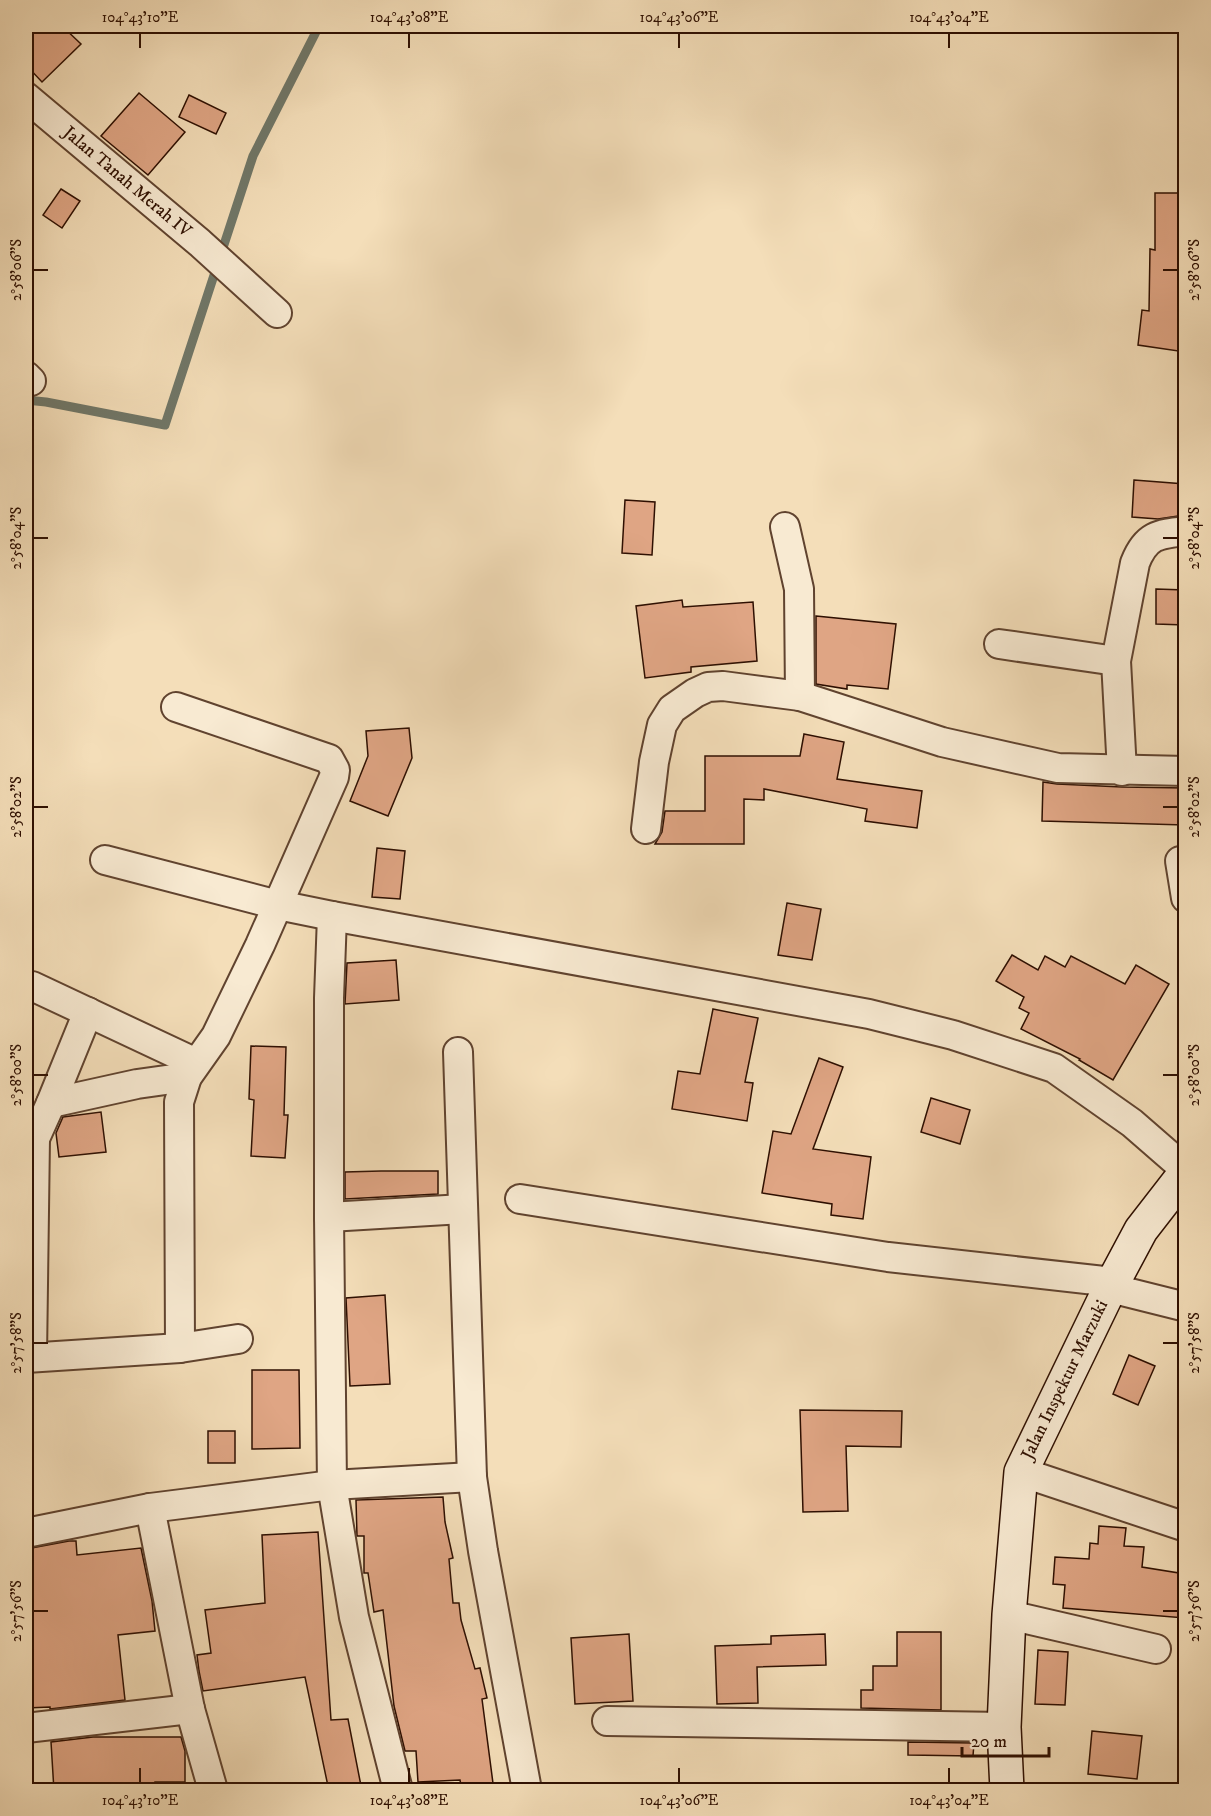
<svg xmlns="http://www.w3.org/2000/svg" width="1211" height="1816" font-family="'IM FELL DW Pica',serif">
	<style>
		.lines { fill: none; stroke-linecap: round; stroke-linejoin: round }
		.stream { stroke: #707768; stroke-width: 9 }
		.building { fill: #dfa584; stroke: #2e0f01; stroke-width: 1.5 }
		.street-casing { stroke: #60432f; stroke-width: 32 }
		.secondary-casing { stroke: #2e0f01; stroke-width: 36 }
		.street { stroke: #f8ead2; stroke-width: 28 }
		.secondary { stroke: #f8ead2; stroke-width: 33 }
		.ticks { fill: none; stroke: #2e0f01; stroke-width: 2 }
		.labels { text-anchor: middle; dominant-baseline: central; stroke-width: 6; stroke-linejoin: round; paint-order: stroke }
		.street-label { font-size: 18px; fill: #2e0f01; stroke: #f8ead2 }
		.neatline { fill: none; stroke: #2e0f01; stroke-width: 2 }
		.ticks-label { font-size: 15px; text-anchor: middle; fill: #2e0f01 }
	</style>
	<rect width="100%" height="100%" fill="#f4deb9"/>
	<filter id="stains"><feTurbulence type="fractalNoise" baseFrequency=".00333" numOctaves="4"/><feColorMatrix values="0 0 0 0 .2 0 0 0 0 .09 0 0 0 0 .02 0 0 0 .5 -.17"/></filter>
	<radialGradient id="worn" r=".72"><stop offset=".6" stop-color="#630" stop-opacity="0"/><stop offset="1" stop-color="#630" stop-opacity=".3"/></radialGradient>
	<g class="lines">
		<!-- stream -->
		<polyline class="stream" points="26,400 46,402 165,425 253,156 319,26"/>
	</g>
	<!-- building -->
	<g class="building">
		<polygon points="26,26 62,26 81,44 42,82 26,65"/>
		<polygon points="139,93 185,132 148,175 101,136"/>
		<polygon points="189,95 226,113 216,134 179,117"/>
		<polygon points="61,189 80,201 62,228 43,215"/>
		<polygon points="1155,193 1185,193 1185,352 1138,345 1142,310 1149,311 1150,249 1155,250"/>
		<polygon points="1134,480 1185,484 1185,515 1158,519 1132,517"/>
		<polygon points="625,500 655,502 652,555 622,553"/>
		<polygon points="1156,589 1185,590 1185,625 1156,624"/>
		<polygon points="682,600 683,607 753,602 757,661 691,667 691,672 645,678 636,606"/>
		<polygon points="816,616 896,624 888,689 847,685 847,689 816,684"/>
		<polygon points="409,728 412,758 388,816 350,801 368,756 366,731"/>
		<polygon points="804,734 844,742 837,779 922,791 917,828 865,821 867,809 764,789 764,800 744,799 744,844 655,844 662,832 665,811 705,811 705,756 800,756"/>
		<polygon points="1043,782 1057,784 1122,787 1185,788 1185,825 1042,821"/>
		<polygon points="377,848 405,851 400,899 372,897"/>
		<polygon points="787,903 821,909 812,960 778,955"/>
		<polygon points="1012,955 1038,970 1045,956 1065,967 1071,956 1125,984 1136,965 1169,984 1113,1080 1079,1060 1080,1059 1021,1029 1029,1013 1019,1008 1024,997 996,981"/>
		<polygon points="396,960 399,1000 345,1004 347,963"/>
		<polygon points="713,1009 758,1018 745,1082 753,1083 747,1121 672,1109 678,1071 700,1074"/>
		<polygon points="251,1046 286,1047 284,1115 288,1115 285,1158 251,1156 254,1100 249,1099"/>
		<polygon points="819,1058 843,1067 813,1149 871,1157 863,1219 831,1215 832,1204 762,1193 773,1131 791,1134"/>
		<polygon points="931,1098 970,1110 960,1144 921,1132"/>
		<polygon points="101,1112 106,1152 59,1157 56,1133 63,1117"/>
		<polygon points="381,1171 438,1171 438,1194 345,1199 345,1172"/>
		<polygon points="385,1295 390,1384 350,1386 346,1298"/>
		<polygon points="1129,1355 1155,1366 1138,1405 1113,1394"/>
		<polygon points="252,1370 299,1370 300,1448 252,1449"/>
		<polygon points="800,1410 902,1411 901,1447 846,1446 848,1511 803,1512"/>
		<rect x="208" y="1431" width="27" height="32"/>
		<polygon points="443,1497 445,1522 453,1558 449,1559 453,1603 459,1603 461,1620 475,1669 480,1668 487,1698 482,1699 494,1791 462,1791 460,1780 418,1782 416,1751 405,1751 394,1706 383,1610 374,1612 368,1573 364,1573 364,1536 357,1536 356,1500"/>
		<polygon points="1099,1526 1126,1528 1124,1546 1144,1547 1142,1567 1185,1574 1185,1618 1063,1608 1065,1585 1053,1584 1055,1557 1089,1559 1090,1543 1098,1544"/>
		<polygon points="318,1532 331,1720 348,1719 362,1791 329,1791 305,1677 203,1691 199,1671 197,1655 211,1653 205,1610 265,1603 262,1535"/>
		<polygon points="69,1541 76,1541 77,1555 141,1548 152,1601 155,1631 118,1635 125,1700 50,1709 50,1707 26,1708 26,1642 30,1642 26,1549"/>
		<polygon points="897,1632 941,1632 941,1710 861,1708 861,1690 873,1690 873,1666 897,1666"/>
		<polygon points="629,1634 633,1701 575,1704 571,1638"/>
		<polygon points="825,1634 826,1665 757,1667 758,1703 717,1704 715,1646 771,1644 771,1636"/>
		<polygon points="1038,1650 1068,1652 1065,1705 1035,1704"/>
		<polygon points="1092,1731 1142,1736 1137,1779 1088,1774"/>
		<polygon points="93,1737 181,1737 185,1751 185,1782 155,1782 155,1788 54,1791 51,1742"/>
		<polygon points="908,1742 974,1743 973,1756 908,1755"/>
	</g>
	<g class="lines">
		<defs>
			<g id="street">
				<polyline points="26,97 200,243 277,313"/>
				<polyline points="26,376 31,381"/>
				<polyline points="785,527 799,589 800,696"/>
				<polyline points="999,644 1116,661"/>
				<polyline points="176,707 329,759 335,770 334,777 260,945 216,1036 187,1077 179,1102 180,1348"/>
				<path d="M1122,771L1116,661L1135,563C1146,535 1158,534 1186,531"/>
				<polyline points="646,829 654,762 662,725 672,709 695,693 708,687 723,686 800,696 942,742 1058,768 1186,771"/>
				<polyline points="105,860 278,905 332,916 869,1014 953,1035 1054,1068 1132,1123 1186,1170"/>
				<polyline points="1180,861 1186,898"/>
				<polyline points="332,916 329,998 329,1217 332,1485 354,1617 398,1790"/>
				<polyline points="32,986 196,1063"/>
				<polyline points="458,1052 472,1477 483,1551 527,1790"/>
				<polyline points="51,1103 137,1084 187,1077"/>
				<polyline points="28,1154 51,1103 88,1012"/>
				<polyline points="520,1199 888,1257 1113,1282"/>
				<polyline points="329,1217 463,1209"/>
				<polyline points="1110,1288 1186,1307"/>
				<polyline points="32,1357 35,1138"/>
				<polyline points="26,1358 180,1348 238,1339"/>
				<polyline points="1021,1472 1186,1527"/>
				<polyline points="150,1508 190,1709 213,1790"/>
				<polyline points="26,1533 150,1508 332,1485 472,1477"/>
				<polyline points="1009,1615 1156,1649"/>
				<polyline points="607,1721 1004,1727"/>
				<polyline points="26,1728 190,1709"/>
			</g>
			<polyline id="secondary" points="1007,1790 1004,1727 1009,1615 1021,1472 1110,1288 1141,1230 1186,1172"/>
		</defs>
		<!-- street casing -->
		<use href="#street" class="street-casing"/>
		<!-- secondary casing -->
		<use href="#secondary" class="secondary-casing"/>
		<!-- street -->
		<use href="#street" class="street"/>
		<!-- secondary -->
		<use href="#secondary" class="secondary"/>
	</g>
	<!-- ticks -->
	<path class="ticks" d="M140,33V48M409,33V48M679,33V48M949,33V48M33,270H48M1163,270H1178M33,538H48M1163,538H1178M33,807H48M1163,807H1178M33,1075H48M1163,1075H1178M33,1343H48M1163,1343H1178M33,1611H48M1163,1611H1178M140,1768V1783M409,1768V1783M679,1768V1783M949,1768V1783"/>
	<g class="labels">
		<!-- street labels -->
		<g class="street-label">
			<text transform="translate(127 182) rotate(40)">Jalan Tanah Merah IV</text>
			<text transform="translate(1065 1380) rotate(-64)">Jalan Inspektur Marzuki</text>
		</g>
	</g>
	<!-- margin -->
	<rect width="1211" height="1816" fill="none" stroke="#f4deb9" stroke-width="66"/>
	<!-- scale -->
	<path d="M962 1747v9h87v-9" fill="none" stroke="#2e0f01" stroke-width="3"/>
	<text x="971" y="1747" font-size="18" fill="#2e0f01" stroke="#f8ead2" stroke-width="4.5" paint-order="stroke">20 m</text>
	<rect x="33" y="33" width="1145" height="1750" class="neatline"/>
	<g class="ticks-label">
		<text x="140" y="22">104°43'10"E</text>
		<text x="409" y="22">104°43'08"E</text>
		<text x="679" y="22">104°43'06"E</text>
		<text x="949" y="22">104°43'04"E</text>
		<text transform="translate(1194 270) rotate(-90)" y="5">2°58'06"S</text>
		<text transform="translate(16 270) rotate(-90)" y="5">2°58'06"S</text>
		<text transform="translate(1194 538) rotate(-90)" y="5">2°58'04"S</text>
		<text transform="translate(16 538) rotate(-90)" y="5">2°58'04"S</text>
		<text transform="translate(1194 807) rotate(-90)" y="5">2°58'02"S</text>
		<text transform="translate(16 807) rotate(-90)" y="5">2°58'02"S</text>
		<text transform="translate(1194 1075) rotate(-90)" y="5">2°58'00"S</text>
		<text transform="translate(16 1075) rotate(-90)" y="5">2°58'00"S</text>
		<text transform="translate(16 1343) rotate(-90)" y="5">2°57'58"S</text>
		<text transform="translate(1194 1343) rotate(-90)" y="5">2°57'58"S</text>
		<text transform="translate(16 1611) rotate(-90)" y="5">2°57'56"S</text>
		<text transform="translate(1194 1611) rotate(-90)" y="5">2°57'56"S</text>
		<text x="140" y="1805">104°43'10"E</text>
		<text x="409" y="1805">104°43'08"E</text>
		<text x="679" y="1805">104°43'06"E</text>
		<text x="949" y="1805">104°43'04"E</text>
	</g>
	<rect width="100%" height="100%" filter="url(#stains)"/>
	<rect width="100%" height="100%" fill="url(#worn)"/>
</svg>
